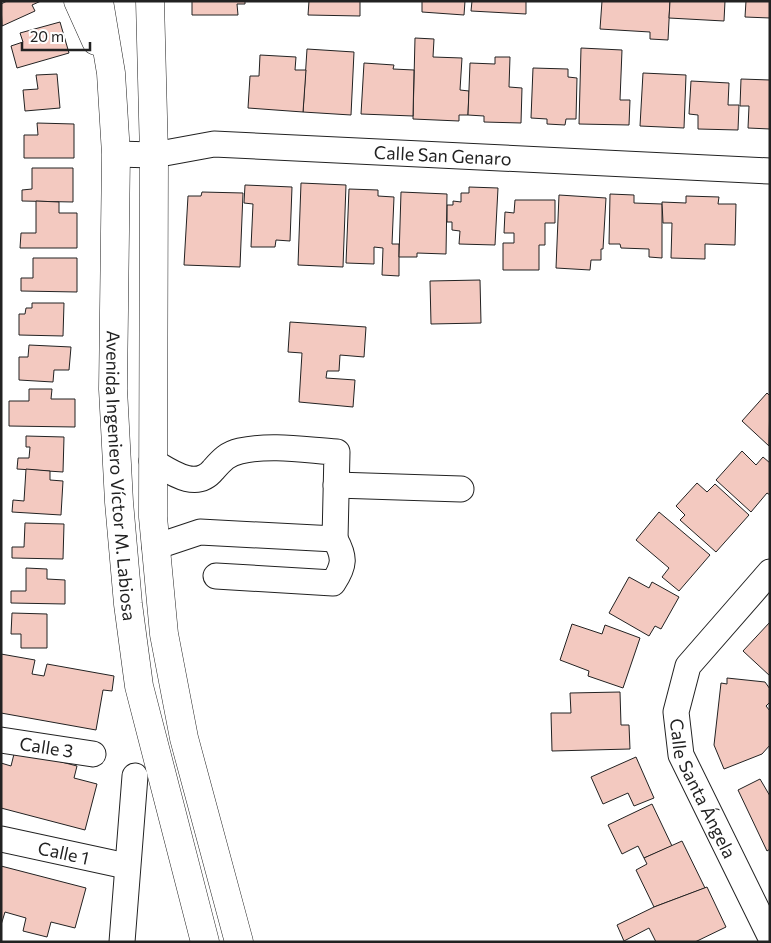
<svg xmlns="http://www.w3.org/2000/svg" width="771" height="943" font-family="Commissioner,sans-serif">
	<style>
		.building { fill: #f3c9c0; stroke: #222 }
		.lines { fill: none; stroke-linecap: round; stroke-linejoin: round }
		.minor-casing { stroke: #222; stroke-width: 27 }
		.major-casing { stroke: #222; stroke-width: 29 }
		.minor { stroke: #fff; stroke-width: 25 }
		.major { stroke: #fff; stroke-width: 28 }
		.labels { text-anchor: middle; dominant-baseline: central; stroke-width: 4; stroke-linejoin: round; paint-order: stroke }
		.street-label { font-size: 18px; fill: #222; stroke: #fff }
	</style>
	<rect width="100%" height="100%" fill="#fff"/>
	<!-- building -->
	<g class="building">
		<polygon points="41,1 32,5 35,11 2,26 1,4 7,1"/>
		<polygon points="192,1 245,1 245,4 237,4 238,15 192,15"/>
		<polygon points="309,1 360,1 360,16 308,15"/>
		<polygon points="422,1 465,1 464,15 422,12"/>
		<polygon points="472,1 526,1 526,14 471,11"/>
		<polygon points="602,1 670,1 668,40 650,39 650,32 600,29"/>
		<polygon points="670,1 725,1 724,21 669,18"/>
		<polygon points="746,1 770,1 770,18 745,17"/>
		<polygon points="60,22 69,53 17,68 11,46 23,42 20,33"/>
		<polygon points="415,38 434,39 433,57 462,58 460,90 469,91 468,115 459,115 459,121 413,119"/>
		<polygon points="581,48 622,50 620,100 630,100 629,125 579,124"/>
		<polygon points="307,49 354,52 351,115 303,112"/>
		<polygon points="260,55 296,57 295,70 306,70 303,112 248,108 250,76 259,76"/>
		<polygon points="495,57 510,57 509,87 522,88 521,123 484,122 484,116 468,115 470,63 495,64"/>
		<polygon points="364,63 394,65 393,69 414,70 413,116 361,114"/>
		<polygon points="533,68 568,69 568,77 577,78 576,119 566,119 565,125 547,124 547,119 531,118"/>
		<polygon points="643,73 686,75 684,128 640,126"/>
		<polygon points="57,74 60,108 25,111 23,90 38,89 36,75"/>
		<polygon points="741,79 770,80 770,129 748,128 749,106 740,106"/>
		<polygon points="691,81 729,83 728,105 739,105 738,130 698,129 698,115 689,114"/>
		<polygon points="37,123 74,124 74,158 24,158 24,135 38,135"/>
		<polygon points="32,168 73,168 73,202 22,201 22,190 32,189"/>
		<polygon points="301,183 346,185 343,267 298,265"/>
		<polygon points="245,185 292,187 290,241 276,240 275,247 251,247 253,204 244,203"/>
		<polygon points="469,187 498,188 495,245 459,244 460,231 452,230 452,222 447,222 447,205 453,205 453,201 461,202 461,193 469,193"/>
		<polygon points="349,189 378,190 378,196 394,197 392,244 399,244 399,276 382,275 383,248 374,247 374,264 346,263"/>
		<polygon points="202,192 243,193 240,267 184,265 188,196 201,196"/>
		<polygon points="401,192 447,194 446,254 417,253 417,257 399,257"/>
		<polygon points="610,194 634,195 634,203 662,204 662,258 649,257 649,249 621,248 620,244 609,244"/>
		<polygon points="559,195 606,198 603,249 601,249 601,260 591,260 590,270 556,268"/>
		<polygon points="686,196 719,197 718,204 736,204 735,245 705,244 705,259 671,258 672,223 663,223 662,202 686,203"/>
		<polygon points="515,200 555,200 555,223 545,223 545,245 539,245 539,270 503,270 503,243 514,243 514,233 504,233 505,212 514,213"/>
		<polygon points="36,201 59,202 59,213 77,213 77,248 20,248 21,233 36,233"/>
		<polygon points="33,258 77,258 77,292 21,291 21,278 33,278"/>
		<polygon points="480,280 481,323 431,324 430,281"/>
		<polygon points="32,303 64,303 63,336 19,335 19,314 25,314 26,308 32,308"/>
		<polygon points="290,322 366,327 364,357 340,355 339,371 327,371 326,378 355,380 353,407 299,402 302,353 288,352"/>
		<polygon points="29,345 71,347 69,370 54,370 53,382 19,380 19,357 28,357"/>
		<polygon points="29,389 52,389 51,399 75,399 75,427 9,426 9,401 29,401"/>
		<polygon points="767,393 770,396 769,446 742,421"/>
		<polygon points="26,436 64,437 63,472 17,469 18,458 29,458 30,447 26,447"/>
		<polygon points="742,451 756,465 763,457 770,463 770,495 767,493 751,512 716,480"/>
		<polygon points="26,469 50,471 50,480 63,481 61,515 12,512 13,500 24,501"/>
		<polygon points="697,483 707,492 715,484 749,515 716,552 680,520 685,515 676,506"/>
		<polygon points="659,512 710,555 679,591 662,577 669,568 636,540"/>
		<polygon points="25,523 64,524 63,559 12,558 12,547 24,547"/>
		<polygon points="26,568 47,569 47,579 65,580 65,604 11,603 11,591 26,591"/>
		<polygon points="629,577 649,588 652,582 679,597 661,629 655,626 649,636 609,613"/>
		<polygon points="12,613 47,614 47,648 21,648 21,634 11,634"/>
		<polygon points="770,622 770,676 743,651"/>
		<polygon points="572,624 602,634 605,625 640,638 623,688 588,676 589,671 560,660"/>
		<polygon points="1,654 35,660 32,674 44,676 47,664 114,676 112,691 103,690 96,730 1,713"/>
		<polygon points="727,678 765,682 770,689 770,702 766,706 770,711 770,745 762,754 724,769 714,745 721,683 727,684"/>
		<polygon points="620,692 621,725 629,725 630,749 552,751 551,713 571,713 570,693"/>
		<polygon points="15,750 77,766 74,778 97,784 85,830 1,808 1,763 11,766"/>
		<polygon points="636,757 654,798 634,806 628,793 603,804 591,777"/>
		<polygon points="760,779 770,796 770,849 767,851 738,790"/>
		<polygon points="652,804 672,846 644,858 638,846 622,854 608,825"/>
		<polygon points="682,841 705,888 654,907 636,870 647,864 644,858"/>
		<polygon points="1,866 86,888 75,928 51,922 47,937 23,931 26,918 5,912 1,925"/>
		<polygon points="707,887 726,927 695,942 656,942 649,928 624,941 617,925 654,907"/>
	</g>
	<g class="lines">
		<defs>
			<g id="minor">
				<path id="s1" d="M116,154L154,155L214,144L770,171"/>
				<path d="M152,461C171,472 196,491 213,470C222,460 227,454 240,451C271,444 305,450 337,452L335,539L200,532L155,547"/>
				<polyline points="336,485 461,489"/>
				<path id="s2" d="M770,572L688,666L676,712L681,755L770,936"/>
				<path d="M216,576L333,583C345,565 345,557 335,539"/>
				<path id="s3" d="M1,740L93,754"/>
				<path id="s4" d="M1,839L126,866"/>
				<polyline points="122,942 135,776"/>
			</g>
			<g id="major">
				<polyline points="78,1 96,41"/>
				<path id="s5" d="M99,1L111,73L116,154L113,389L119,502L128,604L139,686L205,942"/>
				<polyline points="150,1 154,155 153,517 164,634 184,738 239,942"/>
			</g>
		</defs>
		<!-- minor casing -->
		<use href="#minor" class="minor-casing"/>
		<!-- major casing -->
		<use href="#major" class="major-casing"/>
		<!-- minor -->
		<use href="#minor" class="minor"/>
		<!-- major -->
		<use href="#major" class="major"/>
	</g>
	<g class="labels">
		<!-- street labels -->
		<g class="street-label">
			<text stroke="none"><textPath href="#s1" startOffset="328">Calle San Genaro</textPath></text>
			<text stroke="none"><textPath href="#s5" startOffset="476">Avenida Ingeniero Víctor M. Labiosa</textPath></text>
			<text stroke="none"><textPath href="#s3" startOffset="46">Calle 3</textPath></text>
			<text stroke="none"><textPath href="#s2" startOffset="254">Calle Santa Ángela</textPath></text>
			<text stroke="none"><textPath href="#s4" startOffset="64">Calle 1</textPath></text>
		</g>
	</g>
	<!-- border -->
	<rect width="771" height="943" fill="none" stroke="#222222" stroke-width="5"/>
	<!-- scale -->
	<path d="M22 42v8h68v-8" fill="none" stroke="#222222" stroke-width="2.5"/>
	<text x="30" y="42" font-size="15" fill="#222222" stroke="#ffffff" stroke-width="4" paint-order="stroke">20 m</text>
</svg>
